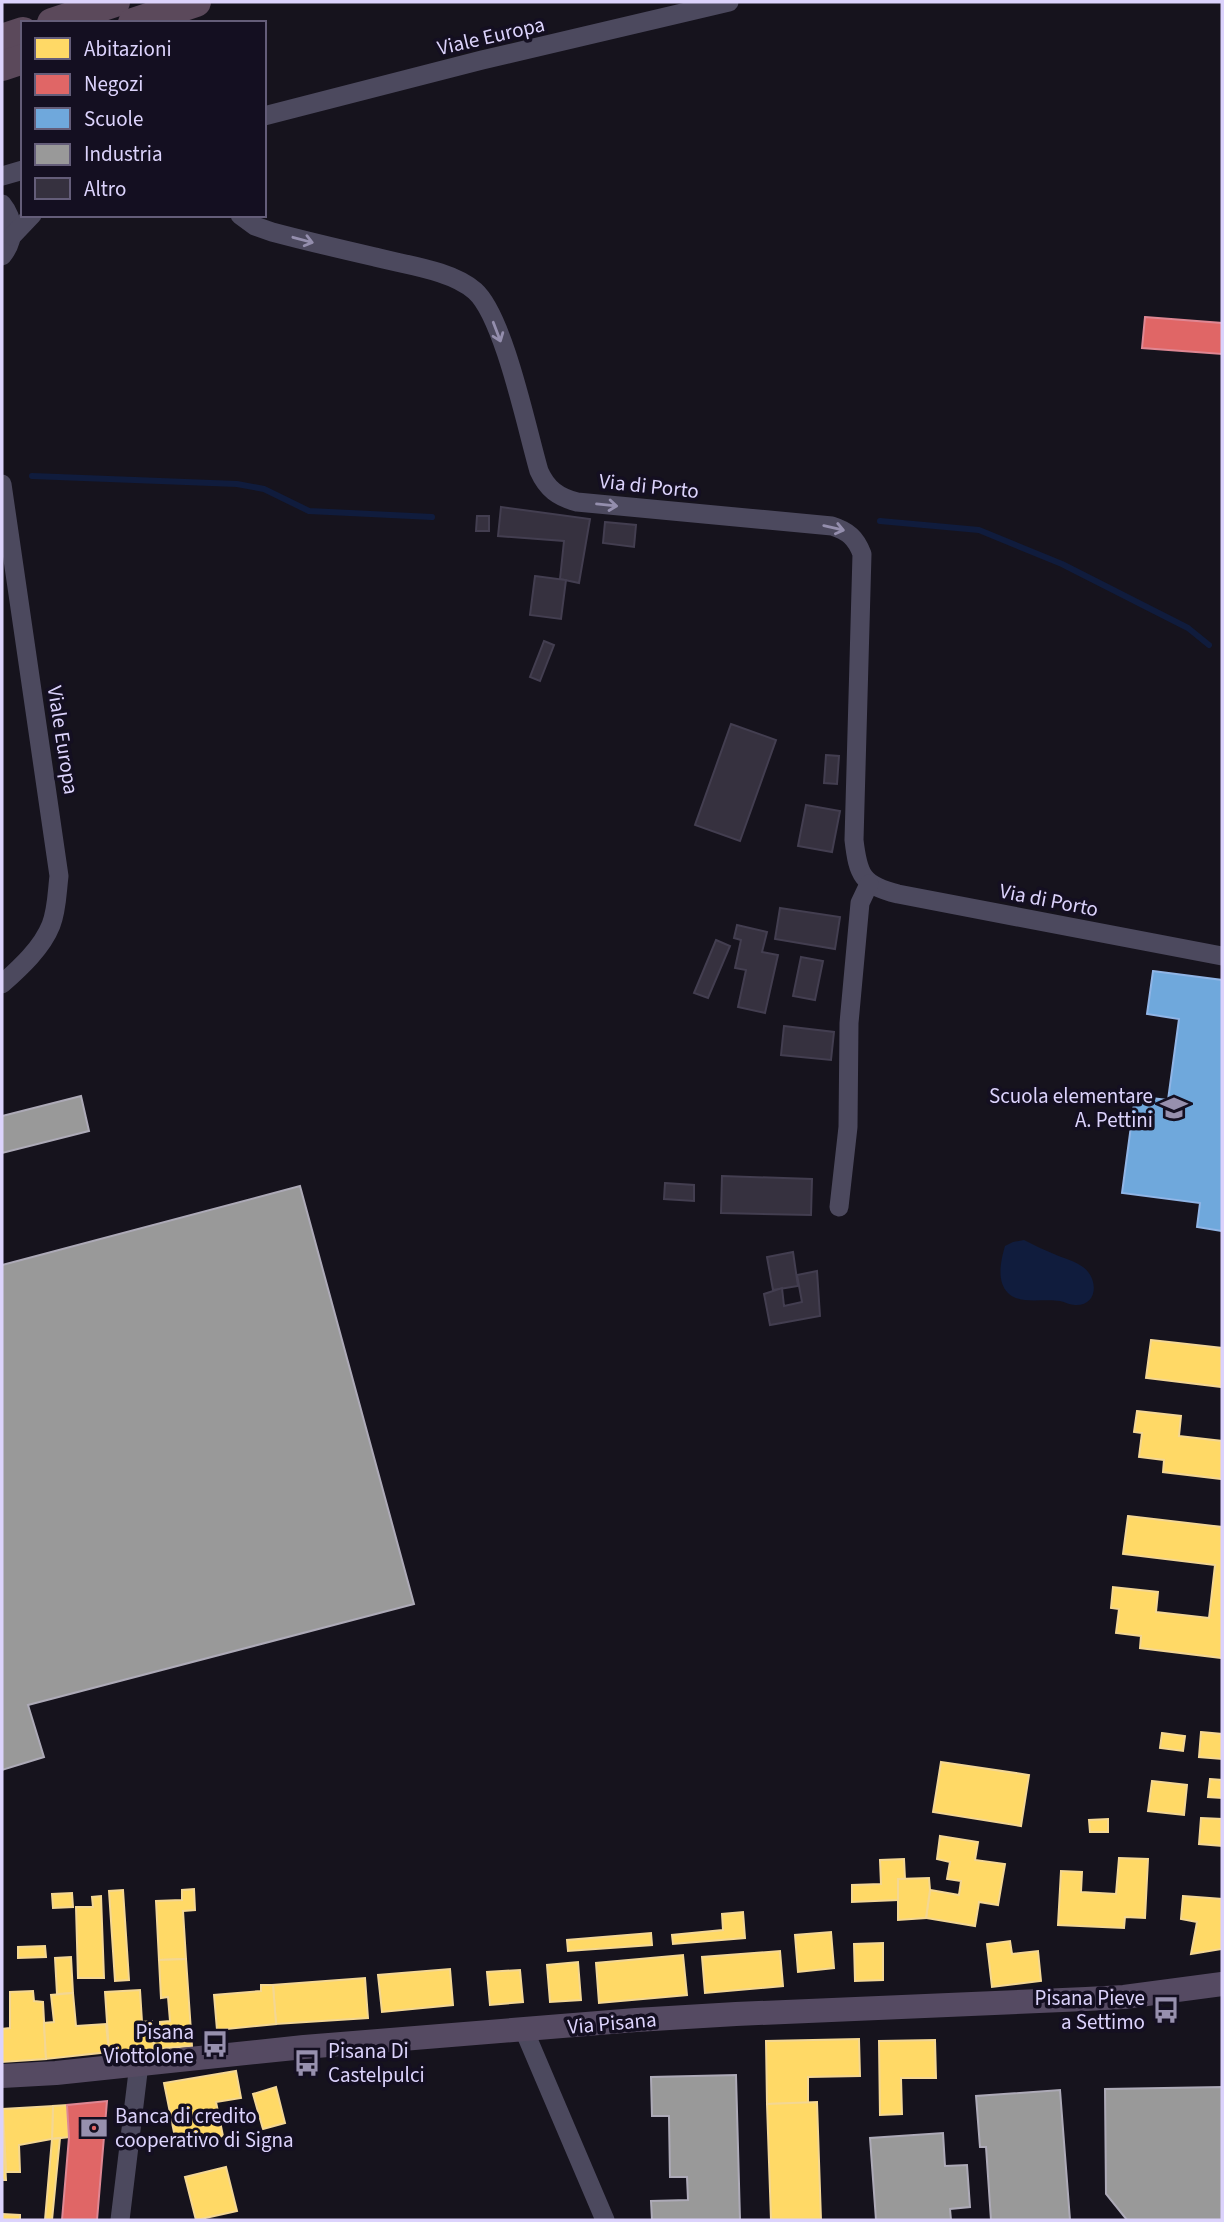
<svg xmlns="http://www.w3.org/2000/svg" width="1224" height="2222" font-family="'Source Sans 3',sans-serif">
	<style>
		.water { fill: #101c3d }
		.homes { fill: #ffd966; stroke: #f4d793; stroke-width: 2 }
		.shops { fill: #e06666; stroke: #df8793; stroke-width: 2 }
		.schools { fill: #6fa8dc; stroke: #90b5e6; stroke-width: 2 }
		.industry { fill: #999; stroke: #adaab7; stroke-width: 2 }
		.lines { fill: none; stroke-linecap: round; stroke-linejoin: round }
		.stream { stroke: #101c3d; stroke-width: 6 }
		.building { fill: #36313f; stroke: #433e50; stroke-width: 2 }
		.minor { stroke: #4c495e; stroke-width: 19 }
		.major { stroke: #554a62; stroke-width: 24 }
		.highway { stroke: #5b495b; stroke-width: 30 }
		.oneway { stroke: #948ead }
		.labels { text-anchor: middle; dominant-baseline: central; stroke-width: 7; stroke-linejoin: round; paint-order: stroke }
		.street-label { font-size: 21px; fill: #dcd3fc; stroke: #140f21 }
		.poi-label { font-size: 21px; fill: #dcd3fc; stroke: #140f21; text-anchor: end }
	</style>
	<rect width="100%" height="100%" fill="#16131d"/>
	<!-- water -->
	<path class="water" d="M1024,1240C1034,1245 1044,1250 1054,1254C1063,1258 1075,1261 1083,1267C1099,1279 1098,1306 1075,1305C1070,1305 1065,1302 1060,1301C1044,1298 1020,1305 1008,1293C996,1281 1001,1260 1005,1246L1013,1242Z"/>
	<!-- homes -->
	<g class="homes">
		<polygon points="1151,1340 1222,1348 1222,1387 1146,1378"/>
		<polygon points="1137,1411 1181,1416 1179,1436 1222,1441 1222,1479 1163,1472 1164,1460 1139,1457 1142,1433 1134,1432"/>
		<polygon points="1128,1516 1222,1527 1222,1658 1140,1648 1141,1636 1116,1633 1119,1609 1111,1608 1113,1587 1158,1592 1156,1612 1209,1618 1215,1565 1123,1554"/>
		<polygon points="1201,1732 1222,1734 1222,1759 1199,1757"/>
		<polygon points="1162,1733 1185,1736 1183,1751 1160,1748"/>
		<polygon points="941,1762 1029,1775 1021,1826 933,1812"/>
		<polygon points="1210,1779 1222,1780 1222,1798 1208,1797"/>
		<polygon points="1152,1781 1187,1785 1184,1815 1148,1811"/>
		<polygon points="1201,1818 1222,1819 1222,1846 1199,1844"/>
		<polygon points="1108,1819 1108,1832 1090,1832 1089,1820"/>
		<polygon points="940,1836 978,1842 975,1860 1005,1864 998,1905 979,1902 975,1926 926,1918 930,1890 959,1895 961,1881 947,1879 950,1862 937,1859"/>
		<polygon points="1119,1858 1148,1859 1145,1918 1125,1917 1124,1928 1058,1925 1061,1871 1082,1872 1081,1892 1116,1894"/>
		<polygon points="904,1859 905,1879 898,1879 898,1900 852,1902 852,1885 881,1884 880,1860"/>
		<polygon points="929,1878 930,1890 926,1918 898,1920 898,1879"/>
		<polygon points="194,1889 195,1910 183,1911 186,1959 159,1960 156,1901 182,1900 182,1890"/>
		<polygon points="123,1890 129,1980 115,1981 109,1891"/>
		<polygon points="72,1893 73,1907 53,1908 52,1894"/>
		<polygon points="101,1896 104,1978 78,1978 76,1907 93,1907 92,1897"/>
		<polygon points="1183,1896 1222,1899 1222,1949 1191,1954 1197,1922 1181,1919"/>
		<polygon points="743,1912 745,1938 673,1944 672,1935 723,1930 722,1914"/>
		<polygon points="831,1932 834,1968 798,1972 795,1935"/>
		<polygon points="651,1933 652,1945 568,1951 567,1940"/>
		<polygon points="1010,1941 1012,1954 1038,1951 1041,1981 992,1987 987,1944"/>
		<polygon points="883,1943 883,1980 855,1981 854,1944"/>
		<polygon points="45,1946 46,1957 18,1958 18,1947"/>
		<polygon points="780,1951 783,1986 705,1993 702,1957"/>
		<polygon points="683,1955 687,1995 599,2003 596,1963"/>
		<polygon points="71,1957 73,1993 57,1994 55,1958"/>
		<polygon points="186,1959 192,2046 154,2049 152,2027 160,2027 160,2022 170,2021 168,1997 161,1998 159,1960"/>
		<polygon points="578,1962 581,2000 550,2002 547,1965"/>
		<polygon points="450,1969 453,2005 382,2012 378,1975"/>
		<polygon points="520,1970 523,2002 490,2005 487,1972"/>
		<polygon points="365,1978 368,2018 276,2024 273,1985"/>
		<polygon points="261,1985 273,1985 276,2024 217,2030 214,1995 261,1991"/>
		<polygon points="140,1990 142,2022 152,2021 154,2049 109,2052 105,1992"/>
		<polygon points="33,1991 34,2001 43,2002 46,2059 2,2062 2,2029 10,2028 10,1992"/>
		<polygon points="73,1993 76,2026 106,2024 109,2052 46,2059 44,2023 54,2022 51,1995"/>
		<polygon points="859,2039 860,2076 808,2077 808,2103 767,2104 766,2041"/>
		<polygon points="935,2040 936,2078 901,2078 902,2114 880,2115 879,2041"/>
		<polygon points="236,2071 241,2098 216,2102 223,2136 177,2147 164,2083"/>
		<polygon points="276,2087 285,2123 263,2129 253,2094"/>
		<polygon points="817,2102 821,2220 771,2220 767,2104"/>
		<polygon points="67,2105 69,2137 52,2139 53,2106"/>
		<polygon points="53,2106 52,2139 19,2145 20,2172 6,2172 3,2109"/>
		<polygon points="2,2109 6,2180 2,2180"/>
		<polygon points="60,2138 52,2220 45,2220 52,2139"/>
		<polygon points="226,2167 237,2211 196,2220 185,2177"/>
		<polygon points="2,2214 20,2215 20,2220 2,2220"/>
	</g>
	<!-- shops -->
	<g class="shops">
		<polygon points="1145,317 1222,323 1222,354 1142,348"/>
		<polygon points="107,2101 97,2220 62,2220 69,2137 67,2105"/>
	</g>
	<!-- schools -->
	<polygon class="schools" points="1153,971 1222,980 1222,1231 1197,1227 1200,1203 1122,1193 1135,1096 1168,1100 1179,1019 1147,1014"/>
	<!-- industry -->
	<g class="industry">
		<polygon points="81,1096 89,1131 2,1153 2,1116"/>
		<polygon points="300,1186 414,1604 28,1705 44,1757 2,1770 2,1265"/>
		<polygon points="736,2075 740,2220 652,2220 651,2201 688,2200 687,2177 670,2177 669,2116 652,2116 651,2077"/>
		<polygon points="1222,2087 1222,2220 1127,2220 1106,2194 1105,2089"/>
		<polygon points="1060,2090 1070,2220 991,2220 986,2147 980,2147 976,2096"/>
		<polygon points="943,2133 945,2166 967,2165 970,2207 950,2209 951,2220 876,2220 870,2138"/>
	</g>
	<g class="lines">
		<!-- stream -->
		<g class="stream">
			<polyline points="32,476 237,484 264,489 309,511 432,517"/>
			<polyline points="880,521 979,530 1062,564 1188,628 1209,645"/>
		</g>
	</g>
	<!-- building -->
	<g class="building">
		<polygon points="501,507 590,519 579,583 560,579 564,541 498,536"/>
		<polygon points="477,516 489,516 489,531 476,531"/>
		<polygon points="605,522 636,525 634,547 603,543"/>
		<polygon points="535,576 566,580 561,619 530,615"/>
		<polygon points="544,641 554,645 540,681 530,677"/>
		<polygon points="731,724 776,740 740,841 695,825"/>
		<polygon points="826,755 839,756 837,784 824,783"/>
		<polygon points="806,805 840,811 832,852 798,846"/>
		<polygon points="780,908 840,917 835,949 775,939"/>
		<polygon points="737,925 767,932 762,952 778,955 765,1013 738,1007 746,970 735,968 741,940 734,938"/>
		<polygon points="716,940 730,946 708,998 694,993"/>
		<polygon points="801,957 823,961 815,1000 793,996"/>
		<polygon points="784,1026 834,1032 831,1060 781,1055"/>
		<polygon points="722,1176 812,1179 811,1215 721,1213"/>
		<polygon points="665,1183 694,1185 694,1201 664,1199"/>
		<polygon points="793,1252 798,1286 773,1290 767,1257"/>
		<polygon points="817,1271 820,1316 770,1325 764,1294 782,1288 784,1306 802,1302 797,1275"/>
	</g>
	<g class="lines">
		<!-- minor -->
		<g class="minor">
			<polyline points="264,116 482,60 729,2"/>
			<polyline points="2,176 23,170"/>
			<path d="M2,204C15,220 15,240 2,256"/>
			<path d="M240,215L255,226L272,232C306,241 340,249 375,257C405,265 451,270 475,291C504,317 527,430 539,471C547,489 558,497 577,502L832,526C848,531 856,538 862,554L854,840C858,875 862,885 898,894L1222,956"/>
			<polyline points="12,236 32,215"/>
			<path d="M2,484L59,876C57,892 57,910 51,925C42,948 20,968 2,984"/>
			<polyline points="839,1207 848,1127 849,1023 860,903 869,884"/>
			<polyline points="524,2030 605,2220"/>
			<polyline points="120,2220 139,2064"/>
		</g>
		<!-- major -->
		<polyline class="major" points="2,2076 56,2073 304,2047 636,2020 736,2014 1086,1999 1124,1997 1222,1984"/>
		<!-- highway -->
		<g class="highway">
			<polyline points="52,23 115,2"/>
			<polyline points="133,23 196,2"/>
			<polyline points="2,39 23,32"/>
			<polyline points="2,66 23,59"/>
		</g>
	</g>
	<!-- one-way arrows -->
	<defs><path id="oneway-shaft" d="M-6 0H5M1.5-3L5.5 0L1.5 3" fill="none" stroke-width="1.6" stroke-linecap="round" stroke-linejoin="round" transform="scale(1.75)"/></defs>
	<g class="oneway">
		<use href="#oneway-shaft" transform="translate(303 240) rotate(15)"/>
		<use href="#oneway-shaft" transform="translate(497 332) rotate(69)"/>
		<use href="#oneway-shaft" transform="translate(607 505) rotate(6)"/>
		<use href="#oneway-shaft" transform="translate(834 528) rotate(13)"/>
	</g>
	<!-- icons -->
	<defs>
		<symbol id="school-bare" viewBox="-9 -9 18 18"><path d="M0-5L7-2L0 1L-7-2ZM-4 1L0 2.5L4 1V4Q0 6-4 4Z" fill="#9790ae" stroke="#140f21" stroke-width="2.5" paint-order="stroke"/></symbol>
		<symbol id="bus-bare" viewBox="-9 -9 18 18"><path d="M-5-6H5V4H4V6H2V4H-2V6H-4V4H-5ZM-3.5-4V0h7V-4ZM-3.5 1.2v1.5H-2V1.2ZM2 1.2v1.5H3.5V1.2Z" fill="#9790ae" stroke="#140f21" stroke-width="2.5" paint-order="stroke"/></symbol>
		<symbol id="bank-bare" viewBox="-9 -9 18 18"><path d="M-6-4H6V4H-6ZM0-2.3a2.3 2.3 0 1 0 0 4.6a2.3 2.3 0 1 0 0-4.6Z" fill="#9790ae" stroke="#140f21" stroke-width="2.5" paint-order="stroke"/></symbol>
	</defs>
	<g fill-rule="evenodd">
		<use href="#school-bare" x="1155" y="1089" width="38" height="38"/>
		<use href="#bus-bare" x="1147" y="1991" width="38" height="38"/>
		<use href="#bus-bare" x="196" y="2025" width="38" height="38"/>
		<use href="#bus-bare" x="288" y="2044" width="38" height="38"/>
		<use href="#bank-bare" x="75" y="2109" width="38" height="38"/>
	</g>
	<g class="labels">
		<!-- street labels -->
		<g class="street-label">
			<text transform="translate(491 36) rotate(-13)">Viale Europa</text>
			<text transform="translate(649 486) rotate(6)">Via di Porto</text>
			<text transform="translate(63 740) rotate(81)">Viale Europa</text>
			<text transform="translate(1049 900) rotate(11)">Via di Porto</text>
			<text transform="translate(612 2023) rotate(-5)">Via Pisana</text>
		</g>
		<!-- poi labels -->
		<g class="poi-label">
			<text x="1153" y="1096">Scuola elementare<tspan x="1153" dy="24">A. Pettini</tspan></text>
			<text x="1145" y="1998">Pisana Pieve<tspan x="1145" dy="24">a Settimo</tspan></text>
			<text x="194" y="2032">Pisana<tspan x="194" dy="24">Viottolone</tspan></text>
			<text x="328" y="2051" text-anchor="start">Pisana Di<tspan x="328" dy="24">Castelpulci</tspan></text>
			<text x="115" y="2116" text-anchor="start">Banca di credito<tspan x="115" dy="24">cooperativo di Signa</tspan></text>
		</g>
	</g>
	<!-- border -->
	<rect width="1224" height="2222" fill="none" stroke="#dcd3fc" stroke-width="7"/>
	<!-- legend -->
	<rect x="21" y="21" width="245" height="196" fill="#140f21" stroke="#645d79" stroke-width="2"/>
	<rect x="35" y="38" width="35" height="21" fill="#ffd966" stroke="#645d79" stroke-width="2"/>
	<text x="84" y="56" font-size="21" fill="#dcd3fc">Abitazioni</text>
	<rect x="35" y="74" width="35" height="21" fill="#e06666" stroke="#645d79" stroke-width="2"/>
	<text x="84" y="91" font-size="21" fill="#dcd3fc">Negozi</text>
	<rect x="35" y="108" width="35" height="21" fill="#6fa8dc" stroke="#645d79" stroke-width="2"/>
	<text x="84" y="126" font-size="21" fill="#dcd3fc">Scuole</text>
	<rect x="35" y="144" width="35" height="21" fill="#999999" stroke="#645d79" stroke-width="2"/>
	<text x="84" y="161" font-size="21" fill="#dcd3fc">Industria</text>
	<rect x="35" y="178" width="35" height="21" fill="#36313f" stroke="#645d79" stroke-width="2"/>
	<text x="84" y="196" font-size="21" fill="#dcd3fc">Altro</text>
</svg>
